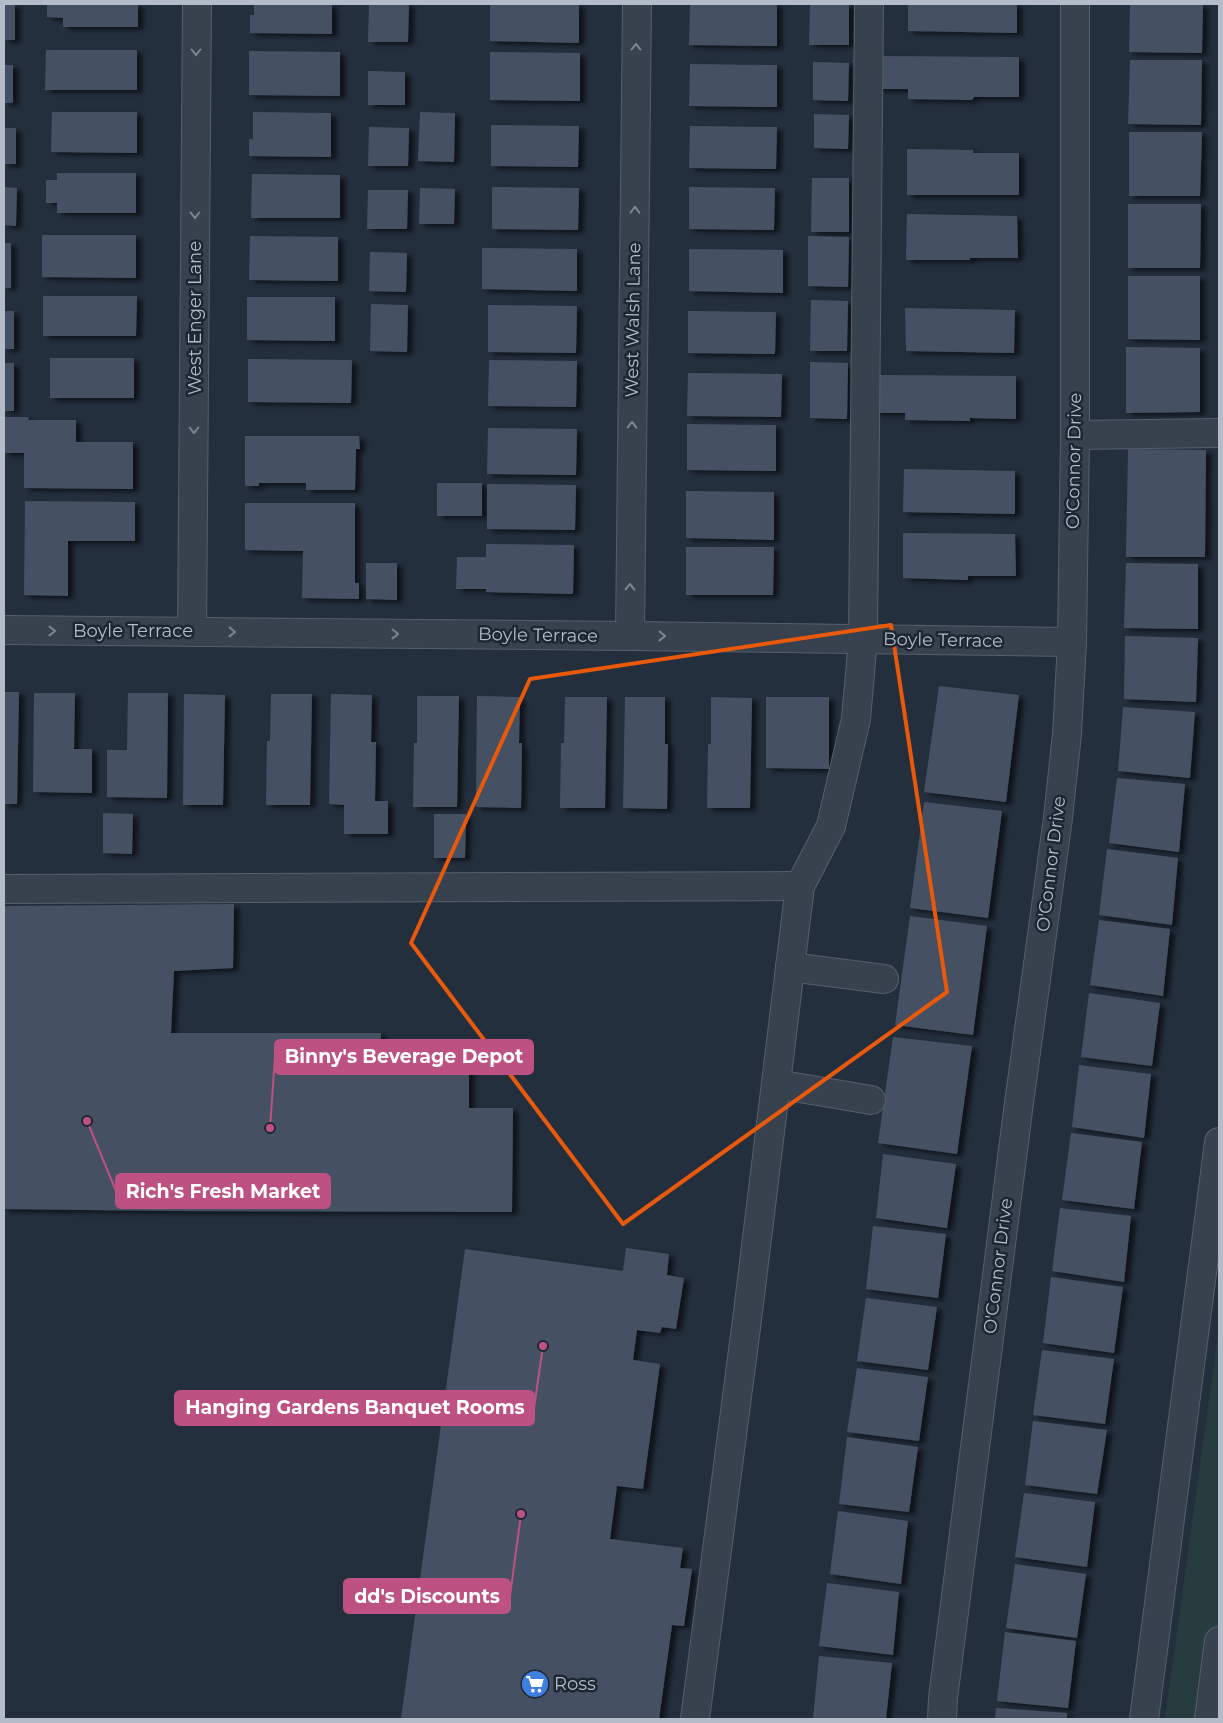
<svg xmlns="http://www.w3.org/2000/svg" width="1223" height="1723" font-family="Montserrat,sans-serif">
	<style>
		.green { fill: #263c3f }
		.building { fill: #455162; filter: url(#shadow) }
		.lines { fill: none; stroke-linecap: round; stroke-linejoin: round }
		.minor-casing { stroke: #565f6c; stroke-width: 30 }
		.minor { stroke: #38414e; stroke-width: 28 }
		.oneway { stroke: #7c8592 }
		.marked { fill: none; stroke: #e8590c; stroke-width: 4; stroke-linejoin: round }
		.labels { text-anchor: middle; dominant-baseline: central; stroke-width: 5; stroke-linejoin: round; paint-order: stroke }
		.street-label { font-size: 18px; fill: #b4bcc9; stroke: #1d2633 }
		.poi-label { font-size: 18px; fill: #b4bcc9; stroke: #1d2633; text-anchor: start }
		.leader { fill: none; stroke: #bd5182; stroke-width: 2 }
		.callout-dot { fill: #bd5182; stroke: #1d2633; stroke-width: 2 }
		.callout { fill: #bd5182; stroke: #bd5182; stroke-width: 2 }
		.callout-label { font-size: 19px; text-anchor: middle; font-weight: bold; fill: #fff }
	</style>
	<defs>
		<filter id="shadow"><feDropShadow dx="5.5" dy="3" stdDeviation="2.5" flood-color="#0009"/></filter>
	</defs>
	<rect width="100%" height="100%" fill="#242f3e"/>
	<!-- green -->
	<polygon class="green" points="1219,1327 1219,1719 1165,1719"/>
	<!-- building -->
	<g class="building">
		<rect x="4" y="4" width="11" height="36"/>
		<polygon points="47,4 138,4 138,27 63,27 63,18 47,17"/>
		<polygon points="254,4 332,4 332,34 250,33 250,15 254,15"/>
		<polygon points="369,4 409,4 408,42 368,42"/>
		<polygon points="490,4 579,4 579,43 490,41"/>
		<polygon points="690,4 777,4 777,46 689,45"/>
		<polygon points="810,4 849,4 849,45 809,45"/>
		<polygon points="908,4 1017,4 1017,33 908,31"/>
		<polygon points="1130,4 1203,4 1202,53 1129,52"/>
		<polygon points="46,50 137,50 137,90 45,90"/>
		<polygon points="249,51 340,52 340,96 249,95"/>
		<polygon points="490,52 580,53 580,101 490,100"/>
		<polygon points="876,56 1019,57 1019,97 974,97 972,100 908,99 908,89 876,89"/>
		<polygon points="1130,60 1202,60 1201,125 1128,124"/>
		<polygon points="813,62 849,63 848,101 813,100"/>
		<polygon points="690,64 777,65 777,107 689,106"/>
		<rect x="4" y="65" width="9" height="38"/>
		<polygon points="368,71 405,72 405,105 368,105"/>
		<polygon points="52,112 137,112 137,153 51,152"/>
		<polygon points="253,112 331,113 331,157 249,156 249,139 253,139"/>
		<polygon points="420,112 455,113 454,162 418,161"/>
		<polygon points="814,114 849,115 848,149 814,148"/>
		<polygon points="491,125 579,126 578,167 491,166"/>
		<polygon points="690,126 777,127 776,169 689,168"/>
		<polygon points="369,127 409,128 408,166 368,166"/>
		<rect x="4" y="128" width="12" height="36"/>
		<polygon points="1129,132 1202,132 1200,196 1129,196"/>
		<polygon points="907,149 973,150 973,153 1019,153 1019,195 907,195"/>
		<polygon points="57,173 136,173 136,213 57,213 57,203 46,203 46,180 57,180"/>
		<polygon points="252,174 340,175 340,218 251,218"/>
		<polygon points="812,178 849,178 849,232 811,232"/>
		<polygon points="4,187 17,188 16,226 4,225"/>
		<polygon points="492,187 579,188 578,230 492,229"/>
		<polygon points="689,187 775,188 774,230 689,229"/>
		<polygon points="420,188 455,189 454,224 419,224"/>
		<polygon points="368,190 408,190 407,229 367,229"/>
		<polygon points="1128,204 1201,204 1200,268 1128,268"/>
		<polygon points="907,214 1017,216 1018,258 970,258 970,260 906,260"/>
		<polygon points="42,235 136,235 136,278 42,277"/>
		<polygon points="250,236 338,237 338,281 249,280"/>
		<polygon points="808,236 849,237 848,287 808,286"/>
		<rect x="4" y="243" width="7" height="45"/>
		<polygon points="482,248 577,249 577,291 482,289"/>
		<polygon points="689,249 783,250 783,293 689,291"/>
		<polygon points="370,252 407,253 406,292 369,291"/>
		<polygon points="1128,276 1200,276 1200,340 1128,339"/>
		<polygon points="43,296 137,296 136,336 43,336"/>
		<polygon points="247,297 335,297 335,341 247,340"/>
		<polygon points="811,300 848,301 847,351 810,351"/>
		<polygon points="371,304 408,305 407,352 370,351"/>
		<polygon points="488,305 577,306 576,353 488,352"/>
		<polygon points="905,308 1015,310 1014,353 906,351"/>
		<rect x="4" y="311" width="10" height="38"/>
		<polygon points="688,311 776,312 775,354 688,353"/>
		<polygon points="1126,347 1200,348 1200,412 1126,413"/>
		<rect x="50" y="358" width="84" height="40"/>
		<polygon points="248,359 352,360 351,403 248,402"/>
		<polygon points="489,360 577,361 576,407 488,406"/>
		<polygon points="810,362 848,363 847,419 810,418"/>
		<rect x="4" y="363" width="10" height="48"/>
		<polygon points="688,373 782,374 781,417 687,416"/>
		<polygon points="873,375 1016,376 1016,419 970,418 970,421 905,420 905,413 872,413"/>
		<polygon points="4,417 29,417 28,420 76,420 76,442 133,442 133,489 24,488 24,453 4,453"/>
		<polygon points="687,424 776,425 776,471 687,470"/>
		<polygon points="488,428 577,429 576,475 487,474"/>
		<polygon points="245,436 359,436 360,449 356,449 355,490 306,490 306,483 259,483 259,486 245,486"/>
		<polygon points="1128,449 1206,450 1205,557 1126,557"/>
		<polygon points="904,469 1015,471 1015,514 903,512"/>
		<rect x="437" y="483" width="45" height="33"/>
		<polygon points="487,484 576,485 575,530 487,529"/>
		<polygon points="686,491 774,492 774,540 686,538"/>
		<polygon points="25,501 135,502 135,541 68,541 68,596 24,595"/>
		<polygon points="245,503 355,503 355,583 359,583 359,599 302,598 303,551 245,550"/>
		<polygon points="903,533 1015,534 1016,576 968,576 968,580 903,578"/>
		<polygon points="486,544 574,545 573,594 486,592 486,589 456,589 457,557 486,557"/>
		<polygon points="686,547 774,547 773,595 686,595"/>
		<polygon points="366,563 397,563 397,600 366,599"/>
		<polygon points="1126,563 1198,564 1198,629 1124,628"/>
		<polygon points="1125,636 1198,638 1196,702 1124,699"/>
		<polygon points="939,686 1019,695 1006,802 924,792"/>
		<polygon points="4,692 19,692 17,804 4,804"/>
		<polygon points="34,693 75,693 74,749 92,749 92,793 33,792"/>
		<polygon points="128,693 168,693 167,798 107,797 107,750 127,750"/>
		<polygon points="184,694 225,695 223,805 183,805"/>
		<polygon points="271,694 312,694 310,805 266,805 267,741 270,741"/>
		<polygon points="331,694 372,695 371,742 376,742 375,801 388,801 388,834 344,834 344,805 329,804"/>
		<polygon points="417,696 459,696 457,807 413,807 414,743 417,743"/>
		<polygon points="477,696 520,697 519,743 522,743 521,808 476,807"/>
		<polygon points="565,697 607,697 605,808 560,808 561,743 564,743"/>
		<polygon points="625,697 665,697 665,744 668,744 667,809 623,808"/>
		<polygon points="711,697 752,698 750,808 707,808 708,744 711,744"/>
		<polygon points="766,697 829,697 829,769 766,768"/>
		<polygon points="1123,707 1195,712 1190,778 1118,771"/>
		<polygon points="1117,778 1185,784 1179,852 1109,843"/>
		<polygon points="924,802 1002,811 988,918 910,908"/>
		<polygon points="103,813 133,814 132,854 103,853"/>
		<polygon points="434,814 466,814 465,858 434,858"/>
		<polygon points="1107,849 1178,858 1172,925 1099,915"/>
		<polygon points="234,904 233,968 174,971 171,1033 381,1033 381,1061 469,1061 469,1108 513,1108 512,1212 171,1211 4,1209 4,906"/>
		<polygon points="910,916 987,926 973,1035 895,1025"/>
		<polygon points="1099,920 1170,929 1163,996 1090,985"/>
		<polygon points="1089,993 1160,1003 1152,1066 1081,1057"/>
		<polygon points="893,1037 972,1046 957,1154 878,1143"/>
		<polygon points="1079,1065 1151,1074 1144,1138 1072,1127"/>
		<polygon points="1071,1133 1142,1142 1134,1209 1062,1200"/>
		<polygon points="883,1154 956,1164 947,1228 876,1218"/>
		<polygon points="1060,1208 1131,1216 1124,1282 1052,1271"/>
		<polygon points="873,1226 946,1234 938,1298 866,1289"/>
		<polygon points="626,1248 669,1254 667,1275 684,1278 676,1329 662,1327 660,1333 637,1330 633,1360 660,1364 643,1489 617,1486 610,1539 683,1548 680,1568 692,1569 684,1626 672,1625 659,1719 401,1719 465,1249 623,1271"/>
		<polygon points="1051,1277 1123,1287 1114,1353 1043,1343"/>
		<polygon points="866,1298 937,1307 928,1370 857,1361"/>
		<polygon points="1042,1350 1114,1359 1105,1424 1033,1415"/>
		<polygon points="857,1368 928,1377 919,1441 847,1432"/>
		<polygon points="1033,1421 1107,1430 1097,1494 1025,1485"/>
		<polygon points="847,1437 918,1447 909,1512 839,1504"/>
		<polygon points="1024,1493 1095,1502 1087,1567 1015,1557"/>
		<polygon points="838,1511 908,1521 901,1584 830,1574"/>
		<polygon points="1015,1564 1086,1574 1077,1638 1006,1628"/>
		<polygon points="827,1583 899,1592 893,1655 819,1646"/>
		<polygon points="1005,1632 1076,1641 1068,1708 997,1701"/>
		<polygon points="819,1656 892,1663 886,1719 813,1719"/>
		<polygon points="996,1708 1067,1713 1067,1719 995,1719"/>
	</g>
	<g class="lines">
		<defs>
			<g id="minor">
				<polyline points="1075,435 1219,433"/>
				<polyline points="4,630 630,636 1072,642"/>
				<polyline points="192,632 197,4"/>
				<polyline points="630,636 637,4"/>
				<polyline points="4,889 800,886"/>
				<polyline points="790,967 884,979"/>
				<polyline points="776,1084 871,1100"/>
				<polyline points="695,1719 748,1312 800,886 831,826 856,719 863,639 869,4"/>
				<polyline points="942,1719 943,1698 1019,1103 1058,818 1067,734 1072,642 1075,435 1075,4"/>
				<polyline points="1144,1719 1219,1142"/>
				<polyline points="1209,1719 1219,1641"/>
			</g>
		</defs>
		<!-- minor casing -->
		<use href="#minor" class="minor-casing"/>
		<!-- minor -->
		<use href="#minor" class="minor"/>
	</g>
	<!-- one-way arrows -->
	<defs><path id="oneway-chevron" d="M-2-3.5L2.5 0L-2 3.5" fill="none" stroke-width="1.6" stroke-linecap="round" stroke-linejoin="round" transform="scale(1.25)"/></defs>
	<g class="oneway">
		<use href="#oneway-chevron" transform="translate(636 47) rotate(-89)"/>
		<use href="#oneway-chevron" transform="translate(196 52) rotate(90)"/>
		<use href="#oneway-chevron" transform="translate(635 210) rotate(-89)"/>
		<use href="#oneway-chevron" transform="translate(195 215) rotate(90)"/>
		<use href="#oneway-chevron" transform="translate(632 425) rotate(-89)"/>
		<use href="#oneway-chevron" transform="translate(194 430) rotate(90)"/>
		<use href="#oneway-chevron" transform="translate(630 587) rotate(-89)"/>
		<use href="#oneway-chevron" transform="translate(52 631)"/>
		<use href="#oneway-chevron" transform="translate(232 632) rotate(1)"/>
		<use href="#oneway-chevron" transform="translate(395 634) rotate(1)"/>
		<use href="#oneway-chevron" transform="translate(662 636) rotate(1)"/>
	</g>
	<!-- marked area -->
	<path class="marked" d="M891,625L947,992L623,1224L411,943L530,679Z"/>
	<!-- icons -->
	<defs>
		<symbol id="supermarket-disc" viewBox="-11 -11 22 22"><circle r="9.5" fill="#3f7fe0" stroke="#1d2633"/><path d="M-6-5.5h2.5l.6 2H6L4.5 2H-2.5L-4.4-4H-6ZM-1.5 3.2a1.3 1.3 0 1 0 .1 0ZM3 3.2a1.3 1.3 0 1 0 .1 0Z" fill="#fff"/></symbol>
	</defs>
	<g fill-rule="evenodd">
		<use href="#supermarket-disc" x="519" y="1668" width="32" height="32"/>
	</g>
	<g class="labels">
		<!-- street labels -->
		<g class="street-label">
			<text transform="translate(195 318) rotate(-90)">West Enger Lane</text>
			<text transform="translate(633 320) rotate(-89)">West Walsh Lane</text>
			<text transform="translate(1074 461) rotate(-89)">O'Connor Drive</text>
			<text x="133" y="631">Boyle Terrace</text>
			<text transform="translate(538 635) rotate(1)">Boyle Terrace</text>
			<text transform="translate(943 640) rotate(1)">Boyle Terrace</text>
			<text transform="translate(1051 864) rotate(-83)">O'Connor Drive</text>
			<text transform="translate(998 1266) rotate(-83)">O'Connor Drive</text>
		</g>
		<!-- poi labels -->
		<g class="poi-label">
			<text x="554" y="1684">Ross</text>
		</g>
	</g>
	<!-- callouts -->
	<path class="leader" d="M270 1128L275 1057M87 1121L116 1191M543 1346L534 1408M521 1514L510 1596"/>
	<g class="callout-dot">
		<circle cx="270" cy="1128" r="5"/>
		<circle cx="87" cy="1121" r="5"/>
		<circle cx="543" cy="1346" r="5"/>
		<circle cx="521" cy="1514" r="5"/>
	</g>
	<g class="callout">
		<rect x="275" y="1040" width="258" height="34" rx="5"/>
		<rect x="116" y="1174" width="214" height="34" rx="5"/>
		<rect x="175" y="1391" width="359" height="34" rx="5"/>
		<rect x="344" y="1579" width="166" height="34" rx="5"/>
	</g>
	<g class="callout-label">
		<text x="404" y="1063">Binny's Beverage Depot</text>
		<text x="223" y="1198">Rich's Fresh Market</text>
		<text x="355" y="1414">Hanging Gardens Banquet Rooms</text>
		<text x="427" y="1603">dd's Discounts</text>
	</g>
	<!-- border -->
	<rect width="1223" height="1723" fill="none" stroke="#b4bcc9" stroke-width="10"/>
</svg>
